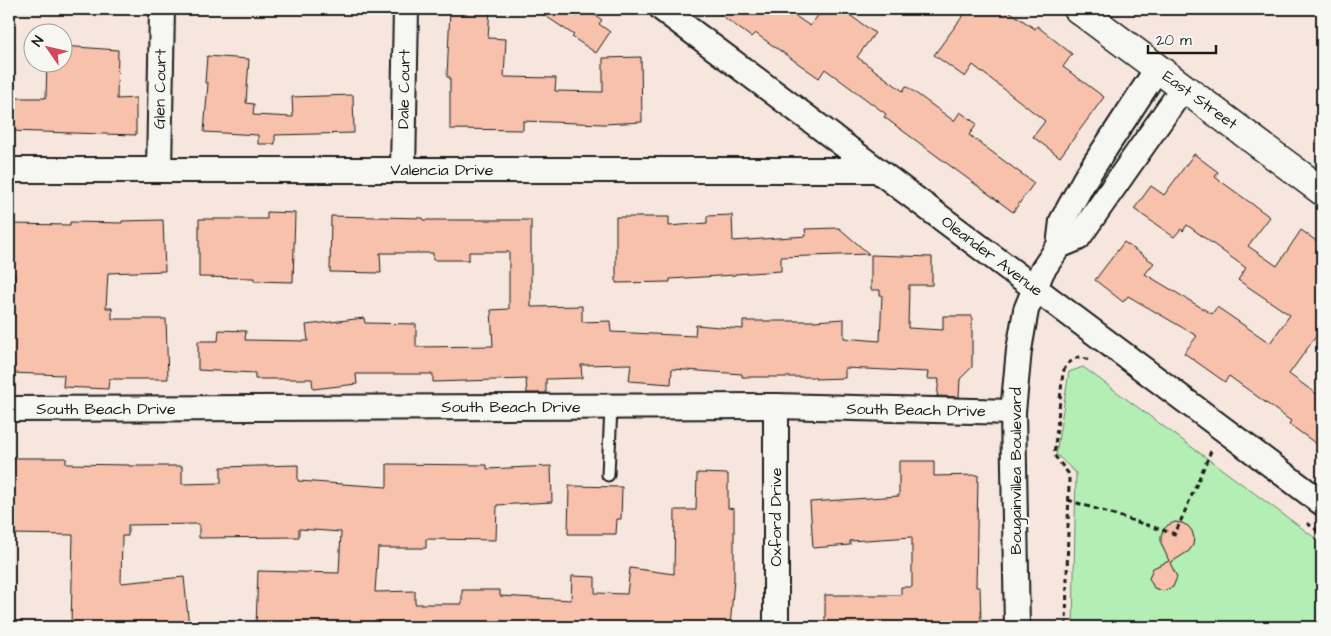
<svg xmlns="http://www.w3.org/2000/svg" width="1331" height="636" font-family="'Architects Daughter',sans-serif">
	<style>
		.green { fill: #b3efb4; stroke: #688668 }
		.building { fill: #f7c1ab; stroke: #1c1c1c }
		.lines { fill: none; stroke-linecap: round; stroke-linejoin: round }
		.service-casing { stroke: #1c1c1c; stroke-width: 15 }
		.minor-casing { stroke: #1c1c1c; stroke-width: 28 }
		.secondary-casing { stroke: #1c1c1c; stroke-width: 31 }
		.path { stroke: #1c1c1c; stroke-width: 3; stroke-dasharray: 5 4; stroke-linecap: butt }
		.service { stroke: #f6f6f2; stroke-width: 11 }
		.minor { stroke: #f6f6f2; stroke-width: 24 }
		.secondary { stroke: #f6f6f2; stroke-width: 28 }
		.labels { text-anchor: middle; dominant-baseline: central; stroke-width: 4.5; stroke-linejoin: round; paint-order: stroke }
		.street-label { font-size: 16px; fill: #1c1c1c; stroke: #f6f6f2 }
	</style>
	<rect width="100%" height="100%" fill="#f6e6dd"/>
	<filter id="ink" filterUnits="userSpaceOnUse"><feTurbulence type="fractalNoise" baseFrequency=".02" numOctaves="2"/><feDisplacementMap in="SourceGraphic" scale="10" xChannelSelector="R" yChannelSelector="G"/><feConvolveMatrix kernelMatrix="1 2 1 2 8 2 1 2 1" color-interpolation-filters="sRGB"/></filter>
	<g filter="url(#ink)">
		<!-- green -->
		<polygon class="green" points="1083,367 1322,543 1322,627 1073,627 1076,473 1056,454 1069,372"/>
		<!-- building -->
		<g class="building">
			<polygon points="450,9 490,9 488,38 506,39 504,77 556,78 555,91 603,92 603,58 641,57 642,122 604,124 523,121 523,130 450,129 450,77 447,77"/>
			<polygon points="535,9 586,9 602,20 599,24 610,32 596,53 572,37 574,35"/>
			<polygon points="713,9 785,9 810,26 823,9 841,9 875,33 857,57 903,91 906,86 954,121 960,112 977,124 969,135 1034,183 1013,212 884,117 886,114 825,69 819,78 755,33 751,37"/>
			<polygon points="968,9 1006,9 1035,29 1037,26 1072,54 1063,67 1104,97 1060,157 1033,137 1045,121 973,65 965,77 934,55"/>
			<polygon points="62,46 118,50 117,99 136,98 136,135 9,131 9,98 45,98 46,97 47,62 62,62"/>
			<polygon points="207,56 249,59 246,103 254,104 253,115 293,117 292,97 353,95 354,133 275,135 275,144 258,144 258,135 204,132 208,83 205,83"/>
			<polygon points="1194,154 1218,172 1215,177 1270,217 1248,246 1277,266 1301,230 1322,245 1322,328 1289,374 1322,398 1322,448 1289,424 1291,421 1229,376 1225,382 1184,353 1197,336 1128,296 1123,302 1095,280 1124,242 1154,263 1145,274 1212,314 1217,307 1270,343 1290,315 1238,280 1246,268 1187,225 1183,231 1181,229 1174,237 1134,209 1151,186 1164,195"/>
			<polygon points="267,212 295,213 293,282 254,281 254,278 199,277 199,219 267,219"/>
			<polygon points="732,215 733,241 806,236 805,229 839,228 869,254 781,257 781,271 735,274 735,275 670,279 670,282 616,283 616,217 669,217 669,226 707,223 707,216"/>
			<polygon points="331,216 423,218 423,220 531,220 531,307 582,306 582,322 610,321 611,332 695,336 696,325 743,329 743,321 814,321 844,319 844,338 880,341 882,295 880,295 880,290 871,290 871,255 932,257 932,285 909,285 908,328 943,330 943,316 972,316 972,367 960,379 959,397 937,396 939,379 927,379 928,372 845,368 845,378 815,379 815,377 742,377 742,374 672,369 671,384 629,381 631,364 581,365 582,378 546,379 546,393 527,393 526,379 433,382 433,374 356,374 357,384 313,389 312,379 255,379 255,373 198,370 198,341 218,341 219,330 246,331 245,340 308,341 306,325 364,318 365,323 416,324 416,347 493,346 491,310 509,309 509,252 469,252 469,260 433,260 433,253 380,253 381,273 330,272"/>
			<polygon points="163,220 165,271 108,273 106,308 112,308 112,319 166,319 168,379 109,379 108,389 63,387 64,375 10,373 15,274 9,274 9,224 70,225 70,222 122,223 122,221"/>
			<polygon points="12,458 66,458 66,464 129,465 129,466 182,466 182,484 221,483 221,467 298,465 298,481 387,487 387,464 487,465 487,469 551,466 552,502 497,505 496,540 426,539 426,548 378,548 375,592 415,591 415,604 462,604 462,590 500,590 500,596 571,600 572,576 595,577 595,593 627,594 630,568 674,574 675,510 696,510 697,473 728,474 728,508 734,509 734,579 730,627 256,627 258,571 339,573 341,532 299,529 299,537 199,538 199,524 128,525 128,536 122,536 121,583 184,577 189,627 71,627 73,535 10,534"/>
			<polygon points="899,461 934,461 934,476 978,475 976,587 980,587 981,623 875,625 875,627 825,627 825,595 901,595 901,587 912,587 912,537 850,541 850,545 813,548 810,502 899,496"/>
			<polygon points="569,486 622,487 621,519 617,519 616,534 568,534"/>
			<polygon points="1175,522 1182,523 1188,526 1192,531 1194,538 1193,545 1189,551 1170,563 1177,577 1173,587 1163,591 1154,588 1149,578 1153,568 1169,561 1161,543 1161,536 1163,530 1168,525"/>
		</g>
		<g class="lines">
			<defs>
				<polyline id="service" points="608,475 611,407"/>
				<g id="minor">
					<polyline points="662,9 1322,503"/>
					<polyline points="9,170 875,170"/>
					<polyline points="159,170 162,9"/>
					<polyline points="403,170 406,9"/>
					<polyline points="1059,246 1078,238 1183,88"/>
					<polyline points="9,409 776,406 1013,412"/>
					<polyline points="776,627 776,406"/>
					<polyline points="1017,627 1013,412 1019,350 1026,310 1042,271 1059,246 1062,221 1085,179 1157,69"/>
				</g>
				<polyline id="secondary" points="1078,9 1322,191"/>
			</defs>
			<!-- service casing -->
			<use href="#service" class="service-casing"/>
			<!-- minor casing -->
			<use href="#minor" class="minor-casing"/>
			<!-- secondary casing -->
			<use href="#secondary" class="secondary-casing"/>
			<!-- path -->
			<g class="path">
				<polyline points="1068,500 1175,534 1211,451"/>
				<polyline points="1307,523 1322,534"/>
				<polyline points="1066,627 1069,480 1068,473 1054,455 1063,372 1067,364 1078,357 1090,360"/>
			</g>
			<!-- service -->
			<use href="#service" class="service"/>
			<!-- minor -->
			<use href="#minor" class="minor"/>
			<!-- secondary -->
			<use href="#secondary" class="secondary"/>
		</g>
	</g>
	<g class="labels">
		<!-- street labels -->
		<g class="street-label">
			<text transform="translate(160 89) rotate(-89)">Glen Court</text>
			<text transform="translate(404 89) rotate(-89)">Dale Court</text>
			<text transform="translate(1200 100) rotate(36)">East Street</text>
			<text x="442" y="170">Valencia Drive</text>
			<text transform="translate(992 256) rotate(37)">Oleander Avenue</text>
			<text x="511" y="407">South Beach Drive</text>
			<text x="106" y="409">South Beach Drive</text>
			<text transform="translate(916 410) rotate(1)">South Beach Drive</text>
			<text transform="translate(1016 471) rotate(-90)">Bougainvillea Boulevard</text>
			<text transform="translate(776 517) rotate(-90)">Oxford Drive</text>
		</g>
	</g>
	<!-- margin -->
	<rect width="1331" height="636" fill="none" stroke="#f6f6f2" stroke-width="30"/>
	<rect x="15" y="15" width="1301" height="606" fill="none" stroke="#1c1c1c" stroke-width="2" filter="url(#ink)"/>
	<!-- north arrow -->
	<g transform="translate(48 48) rotate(304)"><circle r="24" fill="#f6f6f2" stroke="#9f9f9c"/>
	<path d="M0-4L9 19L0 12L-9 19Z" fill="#d1495b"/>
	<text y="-8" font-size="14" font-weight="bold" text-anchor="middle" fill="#1c1c1c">N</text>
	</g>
	<!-- scale -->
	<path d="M1148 45v8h68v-8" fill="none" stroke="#1c1c1c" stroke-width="2.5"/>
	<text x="1156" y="45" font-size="15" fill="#1c1c1c" stroke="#f6f6f2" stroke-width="4" paint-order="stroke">20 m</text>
</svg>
